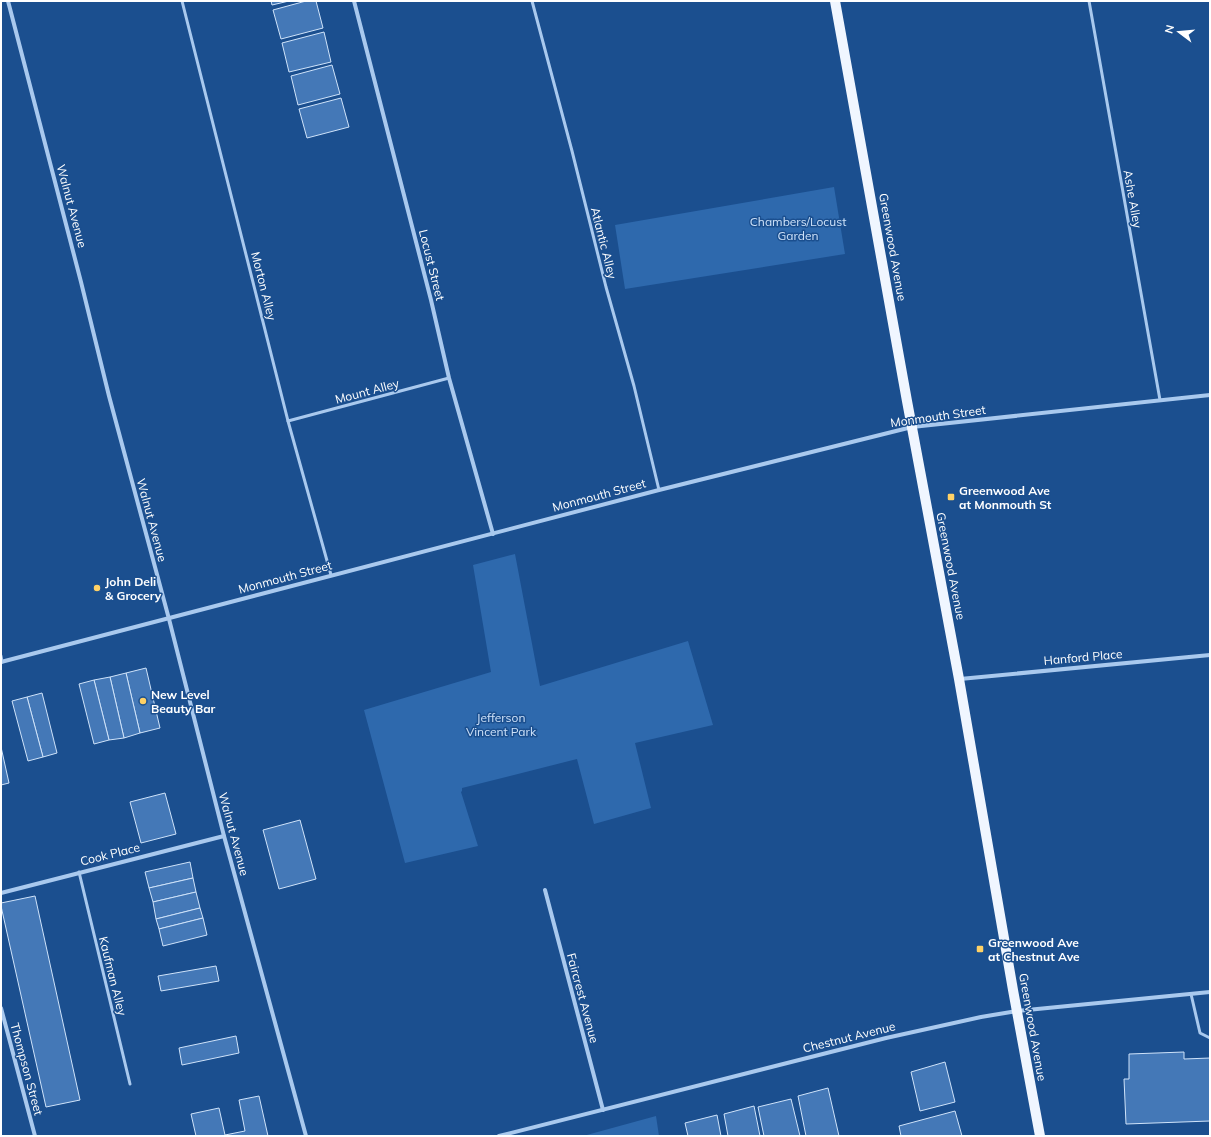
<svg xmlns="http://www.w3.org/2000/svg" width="1211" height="1137" font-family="Mulish,sans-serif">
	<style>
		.green { fill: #2e69ad }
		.building { fill: #4478b7; stroke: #cfe3fa }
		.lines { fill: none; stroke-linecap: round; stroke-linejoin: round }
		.service { stroke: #a9c9ee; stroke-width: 3 }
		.minor { stroke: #a9c9ee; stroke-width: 4 }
		.primary { stroke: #f0f6ff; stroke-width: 10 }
		.poi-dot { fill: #ffd166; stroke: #1b4f8f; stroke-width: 1.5 }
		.labels { text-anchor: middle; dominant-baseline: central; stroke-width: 3; stroke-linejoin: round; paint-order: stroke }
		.street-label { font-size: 12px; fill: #fff; stroke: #1b4f8f }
		.park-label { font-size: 12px; fill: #cfe3fa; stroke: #1b4f8f }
		.poi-label { font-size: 12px; font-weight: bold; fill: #fff; stroke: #1b4f8f; text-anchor: start }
	</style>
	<rect width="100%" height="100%" fill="#1b4f8f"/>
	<!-- green -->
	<g class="green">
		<polygon points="834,187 845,254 625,289 615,225"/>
		<polygon points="515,554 540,686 688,641 713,725 635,743 651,808 594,824 577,759 462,788 462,791 461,792 478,846 405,863 364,710 491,672 473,565"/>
		<polygon points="656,1116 659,1136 583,1136"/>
	</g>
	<!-- building -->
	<g class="building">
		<polygon points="271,1 289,1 272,5"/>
		<polygon points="306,1 316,1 323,28 281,39 273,10"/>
		<polygon points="324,32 331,62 289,72 282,43"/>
		<polygon points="332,65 340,94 298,105 291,76"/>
		<polygon points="341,98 349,127 307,138 299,109"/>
		<polygon points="146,668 160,728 140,733 126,673"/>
		<polygon points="126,673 140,733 124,738 110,677"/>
		<polygon points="110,677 124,738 109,740 94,680"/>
		<polygon points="94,680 109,740 94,744 79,684"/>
		<polygon points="42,693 57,753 43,757 27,697"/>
		<polygon points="27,697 43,757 28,761 12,701"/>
		<polygon points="1,747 9,783 1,785"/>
		<polygon points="165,793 176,834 141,843 130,802"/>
		<polygon points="300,820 316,879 279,889 263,830"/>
		<polygon points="190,862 193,878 149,888 145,872"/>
		<polygon points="193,878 196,892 153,902 149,888"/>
		<polygon points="196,892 200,908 156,919 153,902"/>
		<polygon points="35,896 80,1100 46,1107 1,906 1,903"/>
		<polygon points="200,908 203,918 159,929 156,919"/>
		<polygon points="203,918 207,935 163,946 159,929"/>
		<polygon points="216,966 219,981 161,991 158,976"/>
		<polygon points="236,1036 239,1053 182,1065 179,1048"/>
		<polygon points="1184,1052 1184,1059 1210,1058 1210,1121 1126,1124 1124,1079 1129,1079 1129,1054"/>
		<polygon points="945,1062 955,1102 920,1111 911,1072"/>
		<polygon points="828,1088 839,1136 806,1136 798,1096"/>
		<polygon points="259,1096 268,1136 196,1136 191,1114 219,1108 225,1135 245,1131 239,1100"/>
		<polygon points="791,1099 800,1136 764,1136 758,1107"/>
		<polygon points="754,1106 760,1136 728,1136 724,1114"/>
		<polygon points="955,1111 962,1136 901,1136 899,1126"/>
		<polygon points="717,1115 721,1136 688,1136 685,1123"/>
	</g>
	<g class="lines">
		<!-- service -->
		<g class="service">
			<polyline points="182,1 288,421 331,575"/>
			<polyline points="532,1 572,151 606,287 634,386 659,490"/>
			<polyline points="1089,1 1160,400"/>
			<polyline points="288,421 449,378"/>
			<polyline points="1,656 2,662"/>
			<polyline points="79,872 130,1084"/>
			<polyline points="1191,994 1200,1033 1210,1038"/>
		</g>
		<!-- minor -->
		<g class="minor">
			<polyline points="8,1 81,282 109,396 169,619 224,836 306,1136"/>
			<polyline points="354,1 431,300 449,378 493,534"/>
			<polyline points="1,662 659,490 912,427 1210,395"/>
			<polyline points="960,679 1210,655"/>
			<polyline points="545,890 603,1110"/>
			<polyline points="1,893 224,836"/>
			<polyline points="1,1008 35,1136"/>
			<polyline points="499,1136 886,1038 981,1017 1017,1011 1210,992"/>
		</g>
		<!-- primary -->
		<polyline class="primary" points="835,1 907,401 959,679 1013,990 1040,1136"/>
	</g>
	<!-- markers -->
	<g class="poi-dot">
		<rect x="947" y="493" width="8" height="8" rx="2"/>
		<circle cx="97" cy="588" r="4"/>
		<circle cx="143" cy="701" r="4"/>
		<rect x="976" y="945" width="8" height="8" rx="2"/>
	</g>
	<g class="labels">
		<!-- street labels -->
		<g class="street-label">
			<text transform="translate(1133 199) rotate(80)">Ashe Alley</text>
			<text transform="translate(72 206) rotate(75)">Walnut Avenue</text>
			<text transform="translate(604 243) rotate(76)">Atlantic Alley</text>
			<text transform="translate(893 247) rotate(80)">Greenwood Avenue</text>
			<text transform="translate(432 265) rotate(76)">Locust Street</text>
			<text transform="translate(264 286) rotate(76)">Morton Alley</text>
			<text transform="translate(367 391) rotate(-15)">Mount Alley</text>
			<text transform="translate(938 416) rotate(-8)">Monmouth Street</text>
			<text transform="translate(599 495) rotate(-15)">Monmouth Street</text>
			<text transform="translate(152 520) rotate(75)">Walnut Avenue</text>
			<text transform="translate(951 566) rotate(79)">Greenwood Avenue</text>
			<text transform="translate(285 577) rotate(-15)">Monmouth Street</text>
			<text transform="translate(1083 657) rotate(-5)">Hanford Place</text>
			<text transform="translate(234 834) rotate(75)">Walnut Avenue</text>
			<text transform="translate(110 854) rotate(-14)">Cook Place</text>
			<text transform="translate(113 976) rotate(76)">Kaufman Alley</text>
			<text transform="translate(583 998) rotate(75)">Faircrest Avenue</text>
			<text transform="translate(1033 1027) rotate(80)">Greenwood Avenue</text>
			<text transform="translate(849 1037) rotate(-14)">Chestnut Avenue</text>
			<text transform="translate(27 1069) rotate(75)">Thompson Street</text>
		</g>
		<!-- park labels -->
		<g class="park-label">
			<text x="798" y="221">Chambers/Locust<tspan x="798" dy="14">Garden</tspan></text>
			<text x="501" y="717">Jefferson<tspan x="501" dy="14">Vincent Park</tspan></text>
		</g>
		<!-- poi labels -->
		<g class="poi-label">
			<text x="959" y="490">Greenwood Ave<tspan x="959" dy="14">at Monmouth St</tspan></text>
			<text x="105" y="581">John Deli<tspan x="105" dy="14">&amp; Grocery</tspan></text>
			<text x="151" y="694">New Level<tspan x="151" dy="14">Beauty Bar</tspan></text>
			<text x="988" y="942">Greenwood Ave<tspan x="988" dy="14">at Chestnut Ave</tspan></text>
		</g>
	</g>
	<!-- border -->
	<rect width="1211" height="1137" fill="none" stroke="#ffffff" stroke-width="4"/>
	<!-- north arrow -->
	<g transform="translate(1179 32) rotate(286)" stroke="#1b4f8f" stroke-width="3" paint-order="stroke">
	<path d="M0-3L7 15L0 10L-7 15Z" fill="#ffffff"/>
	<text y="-6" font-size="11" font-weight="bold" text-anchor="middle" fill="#ffffff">N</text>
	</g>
</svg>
